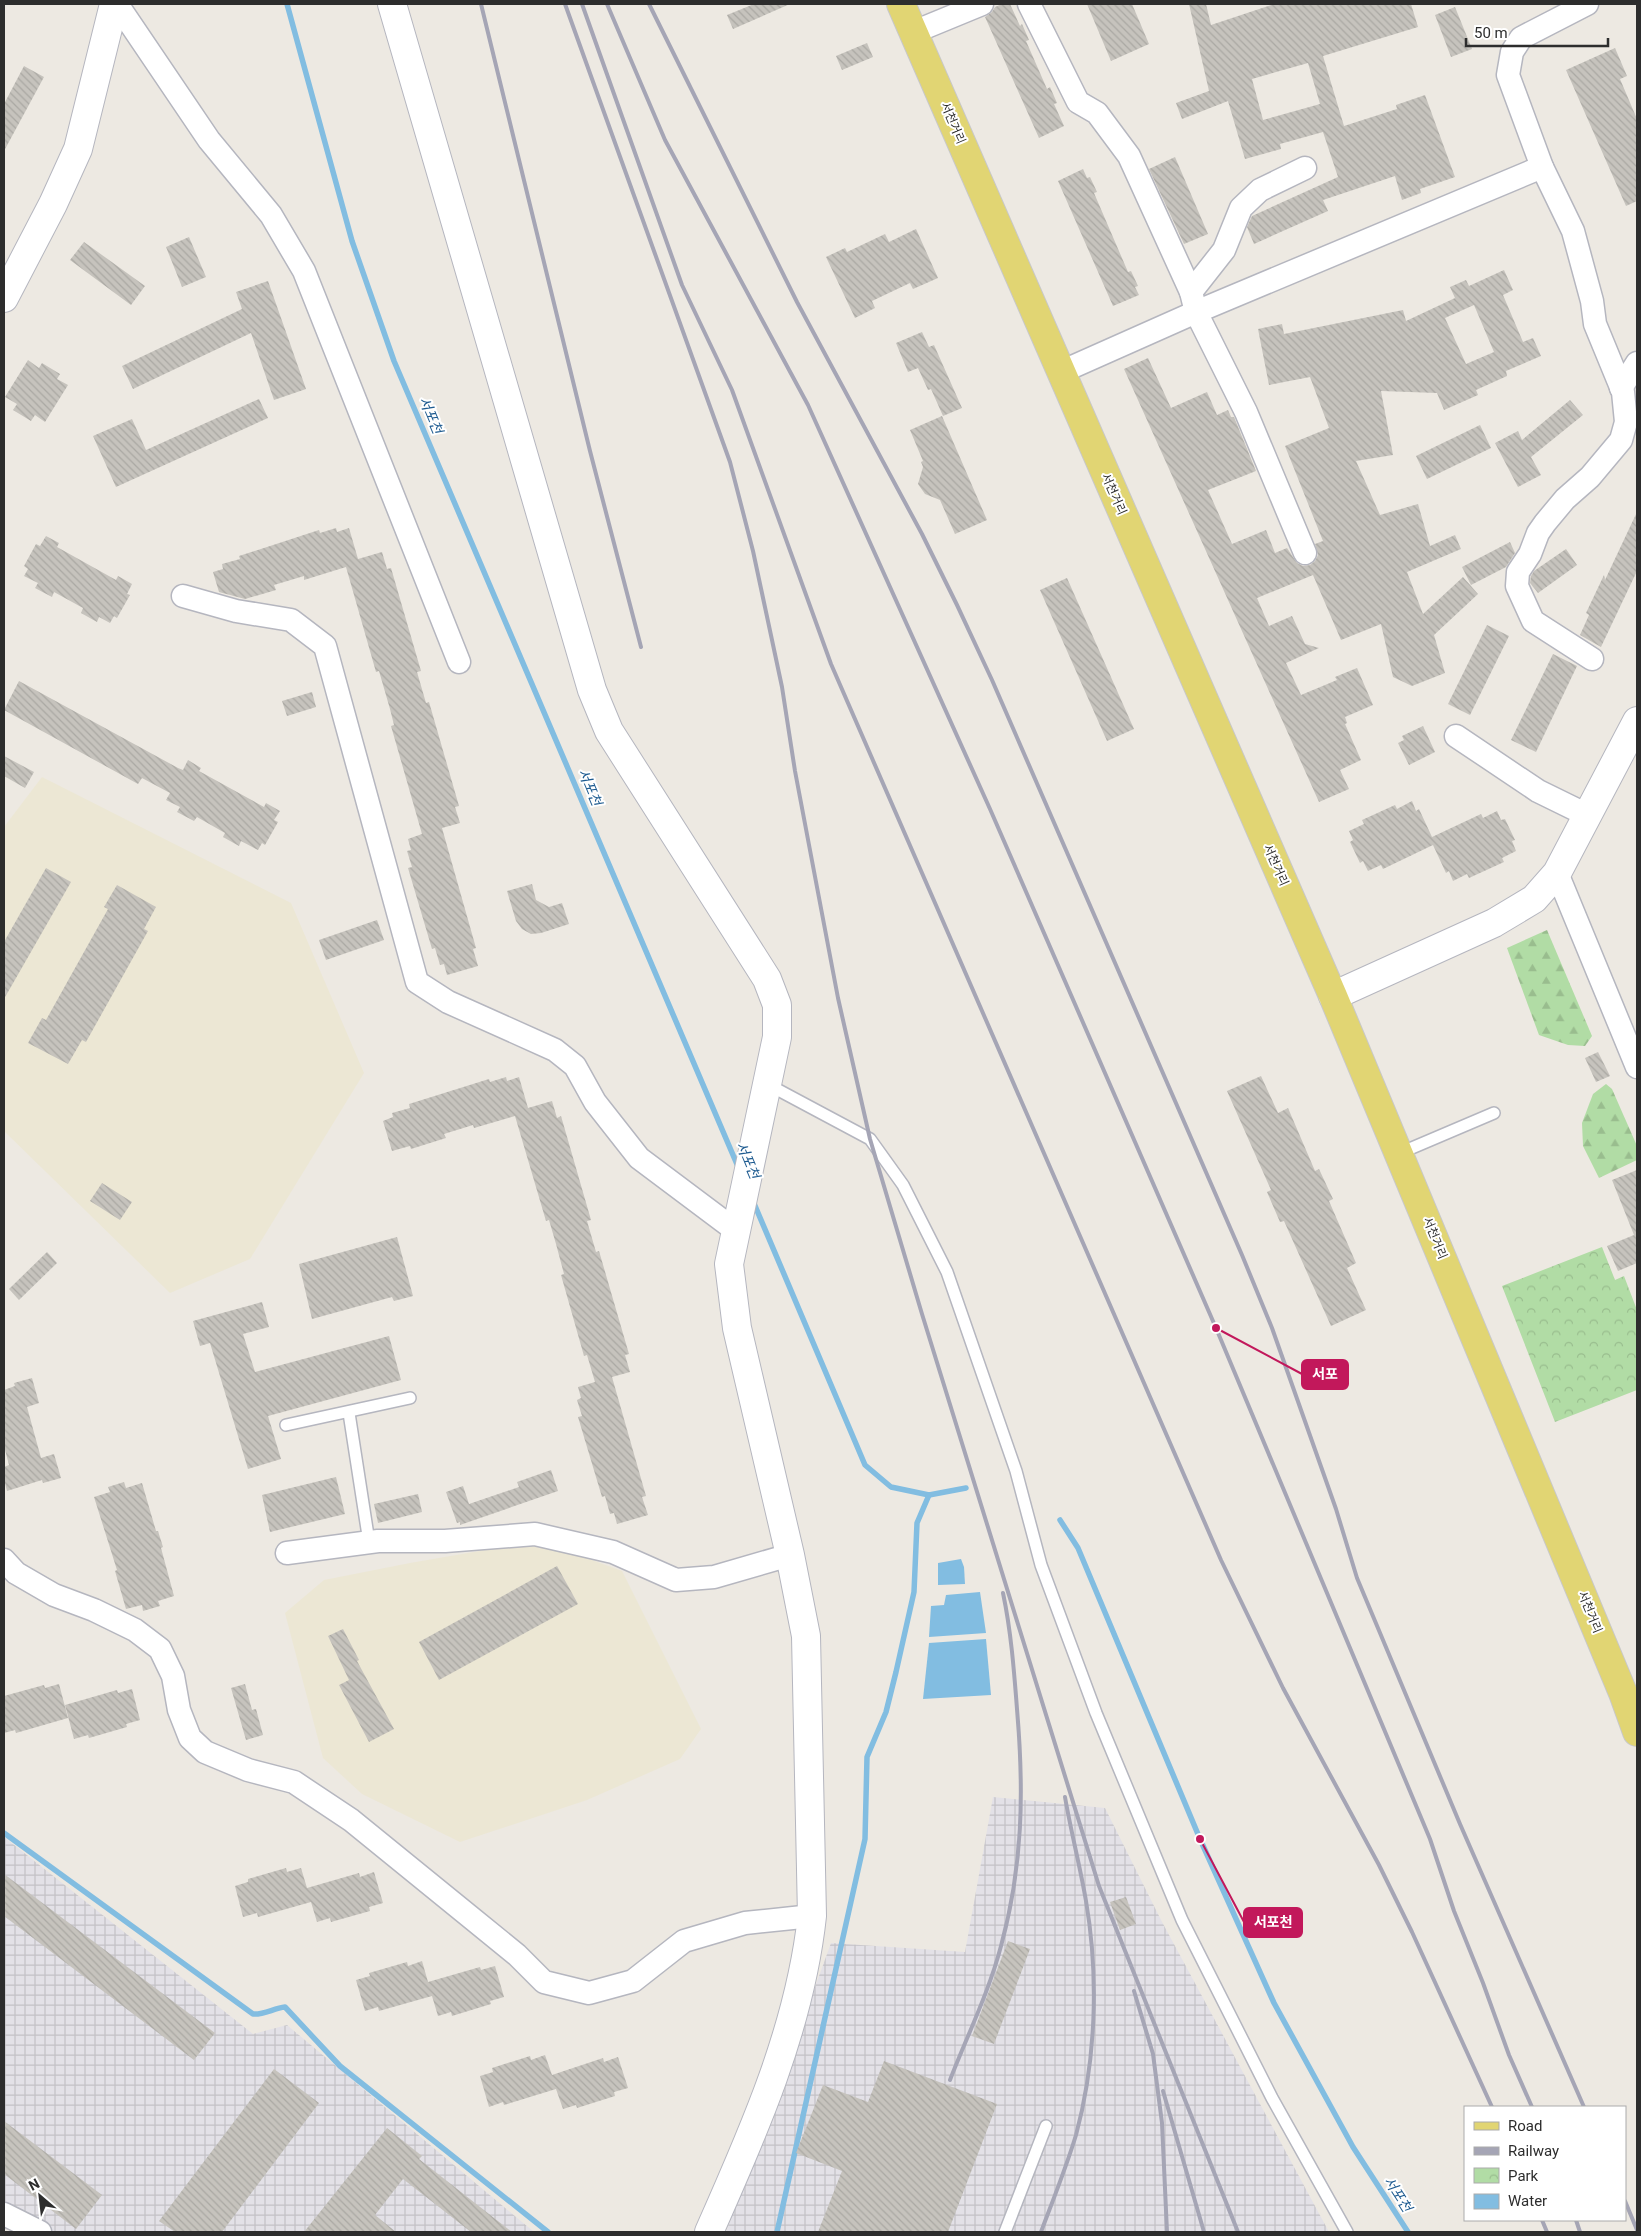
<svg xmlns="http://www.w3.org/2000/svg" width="1641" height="2236" font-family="Roboto,'Noto Sans KR',sans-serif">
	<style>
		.industrial { fill: url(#industrial-grid) }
		.education { fill: #ece7d4 }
		.forest { fill: url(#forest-firs) }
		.park { fill: url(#park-crowns) }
		.water { fill: #82bde1 }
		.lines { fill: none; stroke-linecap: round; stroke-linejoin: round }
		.stream { stroke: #82bde1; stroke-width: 5.5 }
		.building { fill: url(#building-back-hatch); fill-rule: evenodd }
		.lane-casing { stroke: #b5b6bf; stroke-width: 14 }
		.street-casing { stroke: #b5b6bf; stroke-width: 25 }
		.secondary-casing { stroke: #b5b6bf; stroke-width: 30 }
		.primary-casing { stroke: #c8c8c8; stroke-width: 30 }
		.lane { stroke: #fff; stroke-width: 11 }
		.street { stroke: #fff; stroke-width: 22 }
		.secondary { stroke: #fff; stroke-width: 28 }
		.primary { stroke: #e1d573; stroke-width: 28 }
		.rail { stroke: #a5a5b5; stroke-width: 4 }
		.labels { text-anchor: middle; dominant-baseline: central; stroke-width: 4; stroke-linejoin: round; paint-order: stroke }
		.street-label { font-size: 12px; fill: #2d2d2d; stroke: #fff }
		.water-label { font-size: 14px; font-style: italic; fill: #1e5b90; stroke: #fff }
		.leader { fill: none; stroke: #c2185b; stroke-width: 2 }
		.callout-dot { fill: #c2185b; stroke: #fff; stroke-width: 2 }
		.callout { fill: #c2185b; stroke: #c2185b; stroke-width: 2 }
		.callout-label { font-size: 14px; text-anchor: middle; font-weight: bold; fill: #fff }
	</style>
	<defs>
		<pattern id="industrial-grid" width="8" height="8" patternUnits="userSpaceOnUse" patternTransform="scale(1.25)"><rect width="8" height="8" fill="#e3e1e7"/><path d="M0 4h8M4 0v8" fill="none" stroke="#c3c1c6"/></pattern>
		<pattern id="forest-firs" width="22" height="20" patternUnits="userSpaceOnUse" patternTransform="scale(1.25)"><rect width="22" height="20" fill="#b1dca5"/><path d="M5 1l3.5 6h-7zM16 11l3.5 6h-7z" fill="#99bd8e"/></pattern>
		<pattern id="park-crowns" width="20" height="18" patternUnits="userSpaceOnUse" patternTransform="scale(1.25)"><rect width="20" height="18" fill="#b1dca5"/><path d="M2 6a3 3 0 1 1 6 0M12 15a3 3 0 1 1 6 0" fill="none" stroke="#99bd8e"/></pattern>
		<pattern id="building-back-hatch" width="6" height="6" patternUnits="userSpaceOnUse" patternTransform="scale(1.25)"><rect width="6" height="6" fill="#c6c3bd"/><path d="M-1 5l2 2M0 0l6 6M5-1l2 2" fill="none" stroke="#aaa8a3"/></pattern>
	</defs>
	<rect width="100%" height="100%" fill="#ede9e2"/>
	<!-- industrial -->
	<g class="industrial">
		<polygon points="993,1797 1105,1808 1161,1920 1329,2232 726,2232 831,1943 965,1952"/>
		<polygon points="4,1837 253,2034 287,2025 534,2232 42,2232 4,2207"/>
	</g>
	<!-- education -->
	<g class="education">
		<polygon points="42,777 291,903 364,1073 250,1259 170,1293 4,1131 4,827"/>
		<polygon points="532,1542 559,1548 622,1571 701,1729 680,1759 587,1800 460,1842 362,1794 323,1758 285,1613 324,1580 410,1563"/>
	</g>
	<!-- forest -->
	<g class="forest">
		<polygon points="1547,930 1592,1036 1585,1046 1568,1045 1539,1035 1507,948"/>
		<polygon points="1606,1084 1612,1089 1637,1146 1637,1160 1599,1178 1583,1146 1582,1123 1593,1094"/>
	</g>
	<!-- park -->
	<polygon class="park" points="1602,1247 1615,1280 1624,1276 1637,1310 1637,1390 1555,1422 1502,1286"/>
	<!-- water -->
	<g class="water">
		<polygon points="961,1559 964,1567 965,1584 938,1585 938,1563"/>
		<polygon points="980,1592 986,1633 929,1637 931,1606 944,1605 946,1595"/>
		<polygon points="986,1639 991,1695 923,1699 929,1643"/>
	</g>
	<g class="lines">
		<!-- stream -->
		<g class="stream">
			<polyline points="287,4 352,241 394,361 739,1169"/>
			<polyline points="753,1201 865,1465 891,1487 929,1495 966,1488"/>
			<polyline points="1060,1520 1078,1548 1200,1839 1274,2003 1353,2147 1408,2232"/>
			<path d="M4,1833L253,2014C264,2015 274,2008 285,2007L340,2066L548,2232"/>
			<polyline points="777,2232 865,1839 867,1757 886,1712 896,1672 914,1592 917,1523 929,1495"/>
		</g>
	</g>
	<!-- building -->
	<g class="building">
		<polygon points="754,4 790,4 733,29 727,15"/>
		<polygon points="1002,4 1010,4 1020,26 1022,24 1029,40 1026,41 1047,89 1050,87 1057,103 1054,104 1064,126 1039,138 985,17 992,12 995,7"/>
		<polygon points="1087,4 1132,4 1149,44 1111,61"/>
		<path d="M1189,4H1206L1211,25L1274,4H1411L1418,27L1323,56L1344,126L1397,109L1396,105L1425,95L1455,177L1420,189L1421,193L1402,200L1395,176L1323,200L1328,211L1254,244L1247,227L1252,216L1338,177L1323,132L1280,144L1281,149L1245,159L1228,101L1182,119L1176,103L1209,91ZM1308,63L1320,104L1263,120L1252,79Z"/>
		<polygon points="1455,7 1472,49 1451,57 1435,15"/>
		<polygon points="867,43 873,57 842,70 836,56"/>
		<polygon points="1615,48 1627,76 1620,79 1637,119 1637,201 1626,206 1566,70"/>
		<polygon points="24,66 44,77 4,151 4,104"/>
		<polygon points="1175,157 1208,234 1184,244 1149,169"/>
		<polygon points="1083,169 1087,178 1090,177 1097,192 1094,193 1128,272 1131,271 1138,286 1135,287 1139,295 1113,306 1058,181"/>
		<polygon points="916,229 938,278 913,289 910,283 872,301 875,308 855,318 826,257 845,248 847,252 885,234 889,242"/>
		<polygon points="189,237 206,277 182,287 166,247"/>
		<polygon points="84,242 145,286 131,305 70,260"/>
		<path d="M1504,270L1513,290L1503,295L1523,342L1533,338L1541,356L1506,371L1507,376L1476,390L1478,395L1444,410L1437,393L1381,391L1393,455L1356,461L1380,515L1418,504L1430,546L1455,535L1461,549L1407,572L1423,614L1463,577L1478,594L1434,635L1445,673L1412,686L1393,677L1381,624L1341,640L1313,575L1257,598L1269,626L1292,616L1305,644L1319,648L1286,663L1301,695L1337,680L1335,677L1357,668L1373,705L1345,717L1347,723L1345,724L1361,760L1340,770L1349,789L1319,802L1124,369L1148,358L1171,408L1207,392L1217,415L1228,410L1231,417H1234L1256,471L1208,490L1232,544L1266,530L1275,553L1287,548L1297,563L1303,566L1310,565L1315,561L1318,555L1315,544L1323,541L1285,446L1329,428L1310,377L1269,385L1258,329L1282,324L1284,334L1403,310L1406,321L1455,298L1450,287L1466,280L1469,286ZM1474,305L1494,352L1466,364L1445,318Z"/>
		<polygon points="268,281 306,389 274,400 251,333 133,389 122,366 242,309 236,292"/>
		<polygon points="922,332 929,347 934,345 962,408 943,416 931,389 928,390 918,368 908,372 896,343"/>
		<polygon points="28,360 39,368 42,363 60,374 57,379 68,385 45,422 35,415 31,421 13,410 17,404 5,397"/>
		<polygon points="259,399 268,418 116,487 93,436 132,419 146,450"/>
		<polygon points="1570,400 1583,415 1531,457 1541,475 1518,487 1495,443 1518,431 1522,440"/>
		<polygon points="942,416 987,520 955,534 940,500 925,494 918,484 923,467 921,462 923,461 910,430"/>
		<polygon points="1480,425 1491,448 1427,479 1416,456"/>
		<polygon points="1637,512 1637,571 1601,647 1580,635 1589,615 1586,613 1604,575 1605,580"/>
		<polygon points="336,528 337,532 349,528 358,559 382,552 387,569 391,568 421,671 417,672 426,703 429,702 459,806 455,807 460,823 442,828 476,948 473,949 478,966 447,975 444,964 440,965 435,948 432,949 408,868 412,867 407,851 411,850 408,839 422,834 391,726 394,725 390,709 379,671 376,672 346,567 304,580 304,576 274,585 276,590 245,599 219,592 213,572 223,569 222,564 240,559 239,556 319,530 320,533"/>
		<polygon points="46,536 59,543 57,547 116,580 118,576 132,584 127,594 130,595 117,618 114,616 110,623 99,617 97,622 81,613 83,608 54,592 52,597 35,588 38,583 24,576 28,569 24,566 36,544 40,546"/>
		<polygon points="1510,542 1515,553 1506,567 1471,585 1462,567"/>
		<polygon points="1566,549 1577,565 1538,593 1530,583 1531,576 1534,571"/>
		<polygon points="1067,578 1134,729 1107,741 1040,590"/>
		<polygon points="1487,625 1509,636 1470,715 1448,704"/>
		<polygon points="1553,654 1577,666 1536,752 1511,740"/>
		<polygon points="19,681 178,768 183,770 188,760 201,768 199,771 264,807 266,803 280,811 274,820 278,822 265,845 262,843 258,850 241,841 239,846 223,837 225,833 197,817 194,821 177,812 180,807 166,800 170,793 142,778 138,784 4,710"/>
		<polygon points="312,692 316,707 287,716 282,701"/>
		<polygon points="1423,726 1435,752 1409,765 1398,743 1404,740 1402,736"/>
		<polygon points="4,756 34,772 25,788 4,776"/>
		<polygon points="1412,801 1416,811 1419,809 1432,837 1481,814 1483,818 1497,811 1501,820 1505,819 1515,840 1512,841 1516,851 1502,858 1504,862 1469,878 1467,874 1453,881 1449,871 1446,873 1433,845 1383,869 1381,865 1368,871 1363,861 1360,863 1350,842 1353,840 1349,831 1364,824 1362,820 1395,805 1397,809"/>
		<polygon points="46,868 71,882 4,999 4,942"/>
		<polygon points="532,884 536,900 549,907 562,903 569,924 541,933 531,934 522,929 516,921 507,891"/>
		<polygon points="117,885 156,907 144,929 148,931 86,1042 82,1040 68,1064 28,1043 42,1018 46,1020 108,909 104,907"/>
		<polygon points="377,920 384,940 326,960 319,940"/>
		<polygon points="1598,1052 1610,1076 1596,1082 1585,1058"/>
		<polygon points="1261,1076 1278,1113 1288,1108 1315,1171 1319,1169 1333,1199 1329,1201 1356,1263 1347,1268 1366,1310 1331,1326 1284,1221 1280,1222 1267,1192 1271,1190 1227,1091"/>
		<polygon points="506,1077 507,1081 519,1077 528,1108 552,1101 557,1118 561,1116 591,1220 587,1221 596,1252 599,1251 629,1354 625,1355 630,1372 612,1377 646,1496 642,1497 648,1515 617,1524 614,1513 610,1514 605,1496 602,1497 578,1417 582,1416 577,1400 581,1398 578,1387 595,1382 587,1355 584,1356 561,1275 564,1274 556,1244 549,1220 546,1221 515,1116 474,1128 473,1125 444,1134 446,1138 411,1149 410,1146 392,1151 383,1121 393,1117 392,1113 410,1108 409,1104 489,1079 490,1082"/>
		<polygon points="1637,1170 1637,1263 1618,1271 1607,1246 1634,1235 1612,1180"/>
		<polygon points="102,1183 132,1202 120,1220 90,1201"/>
		<polygon points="397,1237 413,1296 394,1301 392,1297 312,1319 299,1264"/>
		<polygon points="47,1252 57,1263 19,1300 9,1289"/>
		<polygon points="262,1302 269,1327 243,1334 255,1372 389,1336 401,1380 268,1416 281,1459 248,1469 210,1343 200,1346 193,1321"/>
		<polygon points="32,1378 39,1403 27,1407 41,1458 54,1454 61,1478 43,1483 42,1480 7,1491 4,1479 4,1467 9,1465 4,1446 4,1390 15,1386 14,1383"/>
		<polygon points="551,1470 558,1491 460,1525 460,1522 457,1523 446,1492 463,1486 469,1504 519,1487 517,1482"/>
		<polygon points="336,1477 345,1514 270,1532 262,1495"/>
		<polygon points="124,1482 126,1488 142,1483 156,1531 158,1531 163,1547 161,1548 174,1596 158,1601 160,1606 143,1611 142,1605 126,1609 115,1571 117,1570 94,1497 110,1492 108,1487"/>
		<polygon points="418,1494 422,1512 378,1523 374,1504"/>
		<polygon points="557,1566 578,1604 439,1680 419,1642"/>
		<polygon points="343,1629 359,1660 357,1661 394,1729 369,1742 339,1685 349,1680 328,1636"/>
		<polygon points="59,1684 68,1718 16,1733 15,1730 4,1733 4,1696 44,1685 45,1688"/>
		<polygon points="245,1684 252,1710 256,1709 263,1735 246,1740 231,1688"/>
		<polygon points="132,1689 140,1720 126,1724 127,1727 89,1738 88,1735 74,1739 65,1705 117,1690 118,1693"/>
		<polygon points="286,1868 287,1872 301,1868 307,1888 359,1873 360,1877 374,1872 383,1903 369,1907 370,1911 331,1922 330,1918 317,1922 311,1902 258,1917 257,1913 243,1917 235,1886 248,1882 248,1879"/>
		<polygon points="4,1874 215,2033 194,2060 4,1916"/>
		<polygon points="1126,1897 1136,1924 1120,1930 1110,1902"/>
		<polygon points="1008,1941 1030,1949 994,2044 972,2036"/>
		<polygon points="422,1961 428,1982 480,1967 481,1970 495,1966 504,1997 490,2001 491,2004 452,2016 451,2012 438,2016 432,1996 379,2011 378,2007 365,2011 356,1980 370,1976 369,1973 407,1962 408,1966"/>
		<polygon points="545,2055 552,2075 603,2058 604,2062 618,2057 628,2088 614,2092 615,2096 577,2108 576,2105 563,2109 556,2089 504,2105 503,2102 489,2107 480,2076 493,2072 492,2068 530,2056 531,2060"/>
		<polygon points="884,2061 997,2104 948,2232 818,2232 842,2171 796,2153 823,2085 868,2102"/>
		<polygon points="274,2069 319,2103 222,2232 175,2232 159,2221"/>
		<polygon points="4,2121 102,2195 76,2229 4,2174"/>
		<polygon points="387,2128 422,2156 419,2159 512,2232 471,2232 403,2179 375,2215 396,2232 304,2232"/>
	</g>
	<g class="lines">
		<defs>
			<g id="lane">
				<polyline points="767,1084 870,1139 903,1185 947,1272 1016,1471 1041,1565 1096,1713 1182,1920 1272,2098 1347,2232"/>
				<polyline points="1400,1153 1494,1113"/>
				<polyline points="349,1413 369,1542"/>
				<polyline points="286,1425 410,1398"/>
				<polyline points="1005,2232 1046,2126"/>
			</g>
			<g id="street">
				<polyline points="117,4 209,140 271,215 304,271 459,662"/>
				<polyline points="1029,4 1078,102 1097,113 1129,156 1191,292"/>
				<polyline points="1587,4 1521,38 1512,52 1508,75 1542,167 1573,231 1592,301 1595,324 1623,392 1626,422 1621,440 1590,477 1565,499 1545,523 1538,533 1530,554 1518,572 1517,586 1533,621 1592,659"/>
				<polyline points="914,32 982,4"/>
				<polyline points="1305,168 1260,190 1241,208 1224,250 1191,292 1196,312 1246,412 1305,553"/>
				<polyline points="1061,372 1196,312 1542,167"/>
				<polyline points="1621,388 1637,363"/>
				<polyline points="183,596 236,611 291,620 325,646 417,982 448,1002 555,1050 575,1066 595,1102 639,1158 735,1230"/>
				<polyline points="1456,736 1538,791 1587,815"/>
				<polyline points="1557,873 1637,1067"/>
				<polyline points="287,1553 378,1541 445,1541 535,1534 613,1552 676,1580 714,1577 790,1555"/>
				<polyline points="4,1560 16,1573 54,1595 94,1610 135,1630 160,1649 173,1676 179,1710 190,1738 205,1752 248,1770 294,1782 351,1820 474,1920 517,1955 544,1982 589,1993 633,1981 684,1941 745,1923 812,1916"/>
				<polyline points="4,2214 40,2232"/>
			</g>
			<g id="secondary">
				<path d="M392,4L592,690L609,731L767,979L777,1005V1037L729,1264L737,1328L790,1555L806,1636L812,1916C800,2027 754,2131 709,2232"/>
				<polyline points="4,298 53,204 78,149 114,4"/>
				<polyline points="1333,996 1494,923 1534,899 1557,873 1637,721"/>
			</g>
			<polyline id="primary" points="901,4 1333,996 1623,1693 1637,1732"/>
		</defs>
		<!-- lane casing -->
		<use href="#lane" class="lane-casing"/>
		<!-- street casing -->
		<use href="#street" class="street-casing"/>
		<!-- secondary casing -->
		<use href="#secondary" class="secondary-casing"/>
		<!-- primary casing -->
		<use href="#primary" class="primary-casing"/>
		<!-- lane -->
		<use href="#lane" class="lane"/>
		<!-- street -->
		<use href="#street" class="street"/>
		<!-- secondary -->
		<use href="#secondary" class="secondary"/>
		<!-- primary -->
		<use href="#primary" class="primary"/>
		<!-- rail -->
		<g class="rail">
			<polyline points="481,4 590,451 641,647"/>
			<polyline points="565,4 730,462 753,551 782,687 795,771 838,998 870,1139 922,1314 1099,1886 1238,2232"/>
			<polyline points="582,4 682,285 732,390 831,664 1221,1560 1283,1688 1379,1865 1412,1932 1492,2107"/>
			<polyline points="607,4 665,140 808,405 990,809 1216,1328 1430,1839 1454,1911 1483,1983 1509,2055 1532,2107"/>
			<polyline points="649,4 797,302 922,534 957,605 992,680 1242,1255 1272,1328 1336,1509 1357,1578 1460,1824 1584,2107"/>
			<polyline points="1134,1991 1153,2054 1162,2123 1167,2232"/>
			<path d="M950,2080C967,2036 989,1992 1001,1946C1023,1866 1024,1791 1017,1709C1014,1670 1011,1631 1003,1593"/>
			<polyline points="1163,2091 1204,2232"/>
			<polyline points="1625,2201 1637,2230"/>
			<polyline points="1542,2220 1547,2232"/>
			<polyline points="1576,2220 1580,2232"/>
			<path d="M1041,2232C1053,2200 1066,2168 1076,2135C1096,2061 1099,1977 1086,1901C1080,1866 1071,1832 1065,1797"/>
		</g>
	</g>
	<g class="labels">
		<!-- street labels -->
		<g class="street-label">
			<text transform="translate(953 123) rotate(67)">서천거리</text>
			<text transform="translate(1114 494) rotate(66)">서천거리</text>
			<text transform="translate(1276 865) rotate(66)">서천거리</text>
			<text transform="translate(1435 1238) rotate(68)">서천거리</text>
			<text transform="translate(1590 1612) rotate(68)">서천거리</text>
		</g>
		<!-- water labels -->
		<g class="water-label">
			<text transform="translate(431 415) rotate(67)">서포천</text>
			<text transform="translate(590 787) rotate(67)">서포천</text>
			<text transform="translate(748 1160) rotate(67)">서포천</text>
			<text transform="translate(1398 2194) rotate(57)">서포천</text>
		</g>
	</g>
	<!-- callouts -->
	<path class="leader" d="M1216 1328L1302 1374M1200 1839L1244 1922"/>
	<g class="callout-dot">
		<circle cx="1216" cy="1328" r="5"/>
		<circle cx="1200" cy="1839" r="5"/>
	</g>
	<g class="callout">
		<rect x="1302" y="1360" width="46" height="29" rx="5"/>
		<rect x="1244" y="1908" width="58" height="29" rx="5"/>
	</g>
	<g class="callout-label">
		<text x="1325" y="1379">서포</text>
		<text x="1273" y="1927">서포천</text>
	</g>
	<!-- border -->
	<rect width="1641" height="2236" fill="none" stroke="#2d2d2d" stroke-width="10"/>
	<!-- legend -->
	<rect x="1464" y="2106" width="162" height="115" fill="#ffffff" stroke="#ababab"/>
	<rect x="1474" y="2122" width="25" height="8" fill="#e1d573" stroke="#ababab"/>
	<text x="1508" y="2131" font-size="15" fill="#2d2d2d">Road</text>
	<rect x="1474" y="2147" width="25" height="8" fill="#a5a5b5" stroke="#ababab"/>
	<text x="1508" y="2156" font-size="15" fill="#2d2d2d">Railway</text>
	<rect x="1474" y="2168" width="25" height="15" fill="url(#park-crowns)" stroke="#ababab"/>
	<text x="1508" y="2181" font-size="15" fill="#2d2d2d">Park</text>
	<rect x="1474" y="2194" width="25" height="15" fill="#82bde1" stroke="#ababab"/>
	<text x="1508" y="2206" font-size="15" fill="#2d2d2d">Water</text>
	<!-- north arrow -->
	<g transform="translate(40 2196) rotate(332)" stroke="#ffffff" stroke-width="4" paint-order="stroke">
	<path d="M0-4L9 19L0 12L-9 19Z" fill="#2d2d2d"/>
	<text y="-8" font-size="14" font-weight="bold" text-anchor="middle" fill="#2d2d2d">N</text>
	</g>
	<!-- scale -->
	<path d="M1466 38v8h142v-8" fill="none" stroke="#2d2d2d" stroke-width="2.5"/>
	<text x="1474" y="38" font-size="15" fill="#2d2d2d" stroke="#ffffff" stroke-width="4" paint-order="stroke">50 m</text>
</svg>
